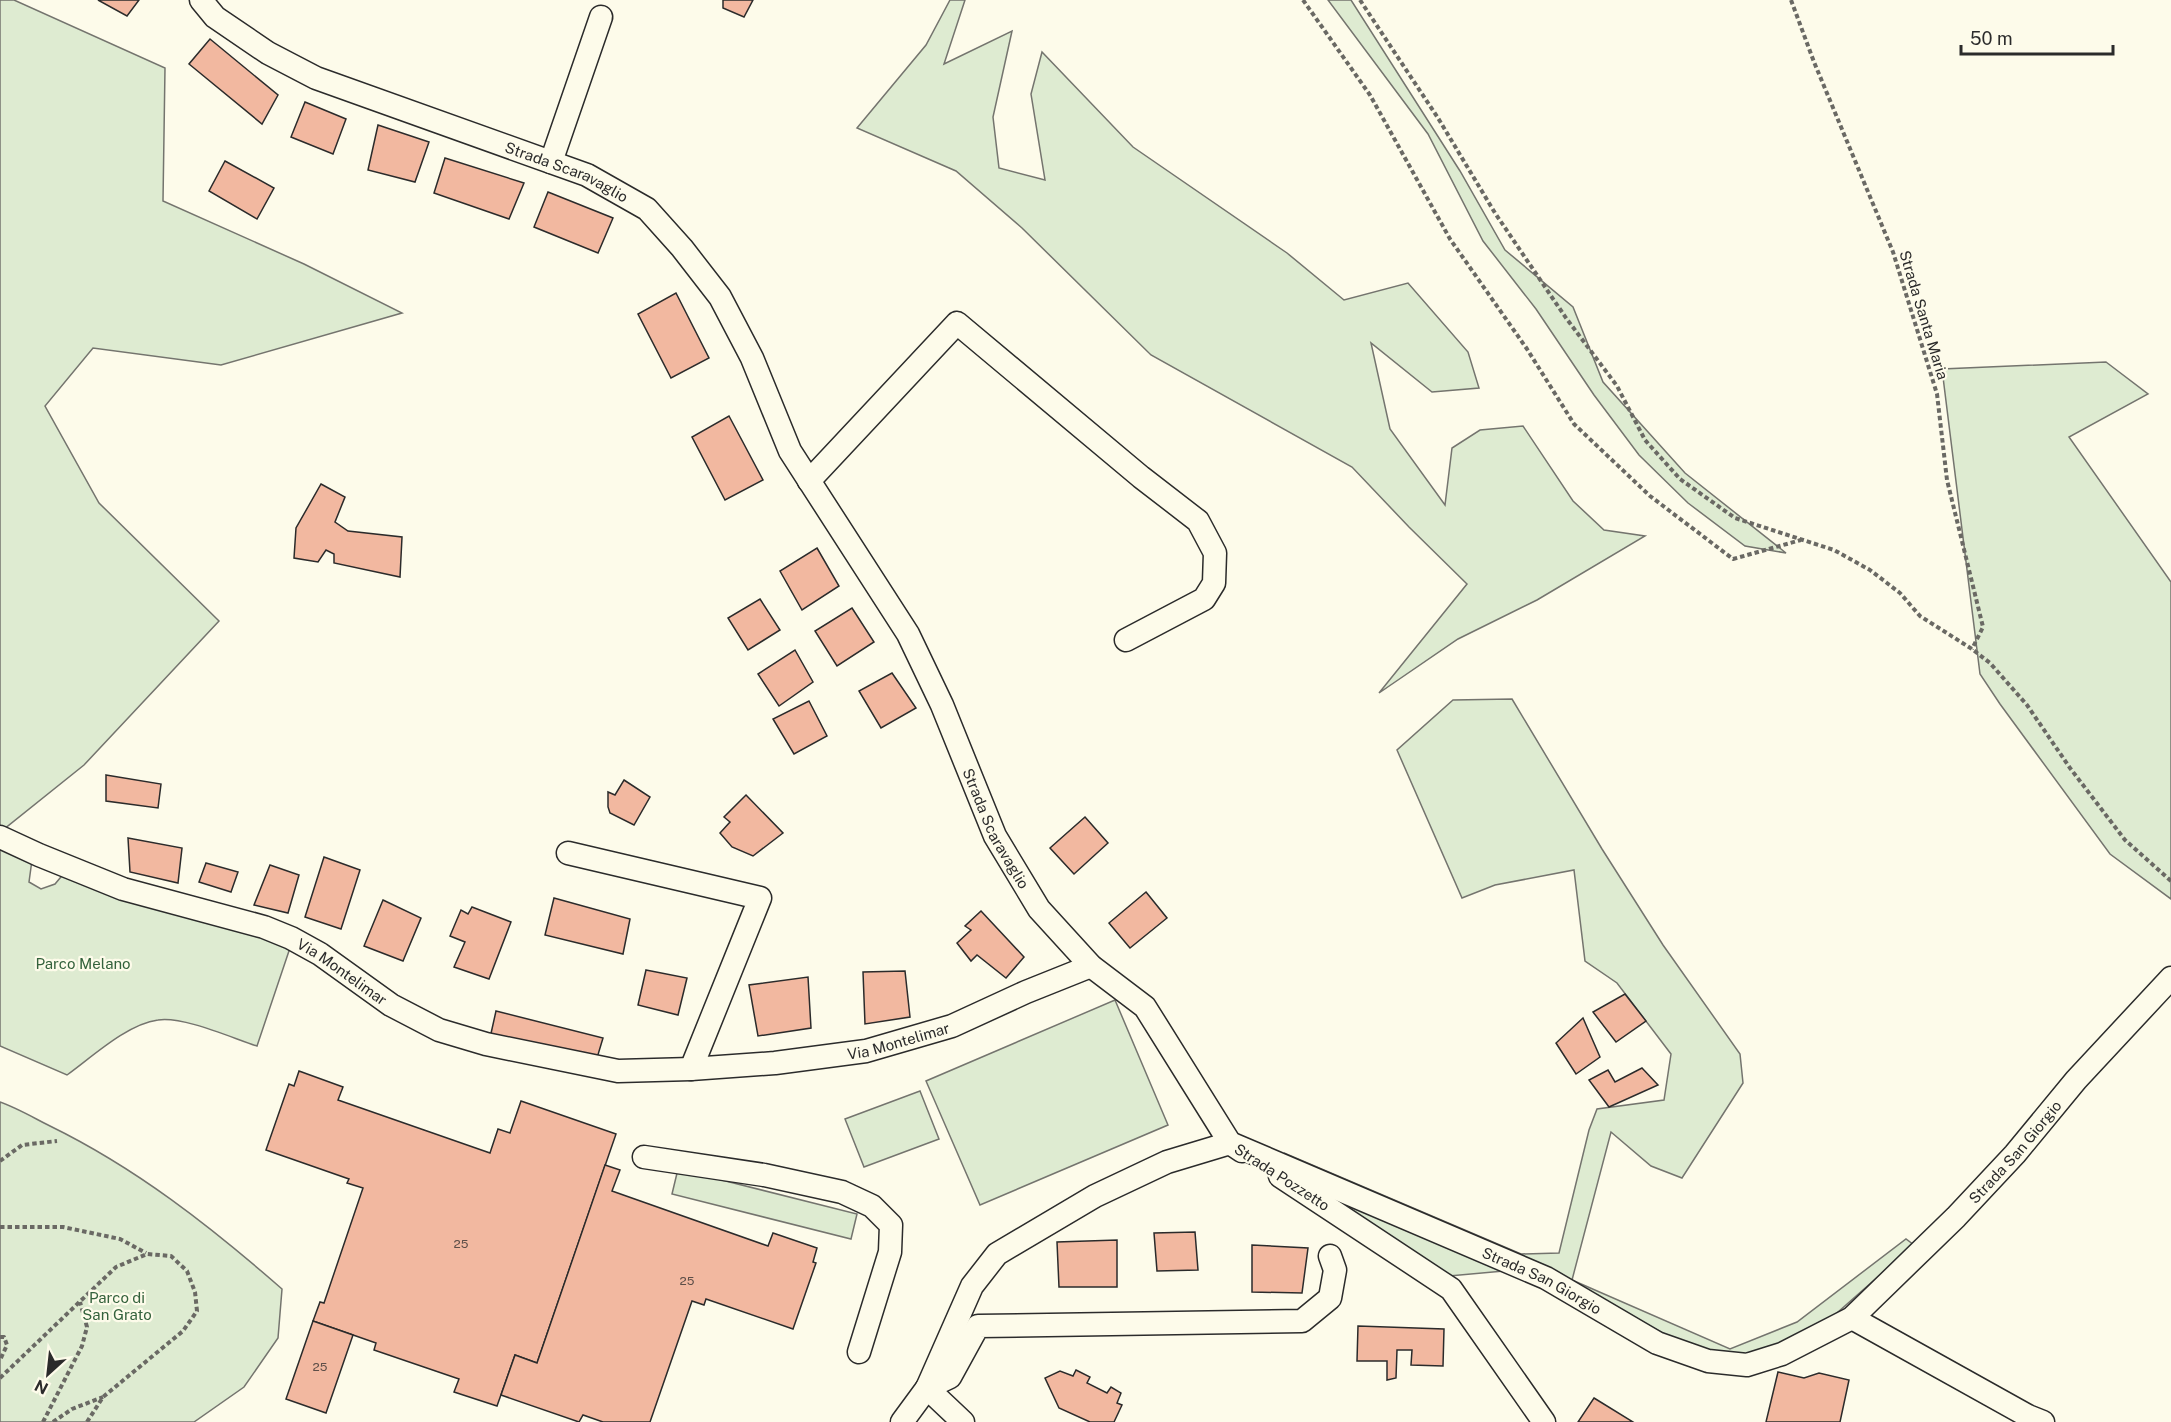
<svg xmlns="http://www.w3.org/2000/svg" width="2171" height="1422" font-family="'Public Sans',sans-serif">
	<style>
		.green { fill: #deebd1; stroke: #74746e; stroke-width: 1.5 }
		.building { fill: #f2b8a0; stroke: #2b2b2b; stroke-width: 1.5 }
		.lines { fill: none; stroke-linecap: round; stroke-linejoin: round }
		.minor-casing { stroke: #2b2b2b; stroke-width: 25 }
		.path { stroke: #6a6964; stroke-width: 4; stroke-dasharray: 4.5 3; stroke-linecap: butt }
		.minor { stroke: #fdfbea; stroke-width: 22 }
		.labels { text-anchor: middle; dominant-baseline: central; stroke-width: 4.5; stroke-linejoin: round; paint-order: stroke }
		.number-label { font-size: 12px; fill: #5d4e48 }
		.street-label { font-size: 15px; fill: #2b2b2b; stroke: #fdfbea }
		.park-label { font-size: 15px; fill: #34623c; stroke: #fdfbea }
	</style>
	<rect width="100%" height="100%" fill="#fdfbea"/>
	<!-- green -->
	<g class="green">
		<polygon points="0,0 14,0 165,68 163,201 304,264 402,313 221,365 93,348 45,406 99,503 219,621 84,765 4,829 0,827"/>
		<polygon points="950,0 965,0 944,64 1012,31 993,117 999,168 1045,180 1031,94 1042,52 1133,147 1287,253 1344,300 1408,283 1468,352 1479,388 1432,392 1371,343 1390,429 1445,505 1452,448 1480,430 1523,426 1573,501 1604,530 1645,536 1537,600 1458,639 1379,693 1467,584 1409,527 1352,467 1151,355 1022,228 956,171 857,128 926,45"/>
		<polygon points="1328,0 1351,0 1460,171 1505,250 1573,307 1603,382 1685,473 1786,553 1745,546 1688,503 1639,455 1594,395 1536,309 1483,241 1428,134"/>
		<polygon points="2106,362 2148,394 2069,437 2171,582 2171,899 2110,854 2000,704 1980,674 1942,369"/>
		<polygon points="1512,699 1602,849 1663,945 1740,1054 1743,1083 1682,1178 1651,1166 1611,1132 1572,1280 1730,1349 1797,1322 1906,1239 1914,1245 1821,1327 1752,1357 1690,1347 1537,1268 1449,1276 1331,1197 1284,1153 1521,1254 1559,1253 1589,1130 1597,1109 1664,1100 1671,1054 1617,983 1585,961 1574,870 1495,885 1462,898 1397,750 1453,700"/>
		<path d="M0,847L32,860L29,882L41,889L55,884L65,872L293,939L257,1046C232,1038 183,1016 158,1020C127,1024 92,1057 67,1075L0,1046Z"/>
		<polygon points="1115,1000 1168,1125 980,1205 926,1081"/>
		<polygon points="920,1091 939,1139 864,1167 845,1119"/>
		<path d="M0,1102C17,1108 34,1118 50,1126C136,1168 210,1226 282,1289L278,1338L244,1387L194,1422H0Z"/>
		<polygon points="678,1169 857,1214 851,1239 672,1194"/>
	</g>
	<!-- building -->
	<g class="building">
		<polygon points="98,0 139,0 127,16"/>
		<polygon points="723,0 753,0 744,17 723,8"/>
		<polygon points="210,39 278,95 262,124 189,64"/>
		<polygon points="305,102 346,119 333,154 291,137"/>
		<polygon points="378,125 429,142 415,182 368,170"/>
		<polygon points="445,158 524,183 509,219 434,193"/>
		<polygon points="225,161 274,188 257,219 209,191"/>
		<polygon points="548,192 613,218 598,253 534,227"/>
		<polygon points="676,293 709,358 671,378 638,314"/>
		<polygon points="729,416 763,480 725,500 692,437"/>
		<polygon points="321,484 345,497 335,522 348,531 402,537 400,577 334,563 334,554 326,550 318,562 294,558 296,528"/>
		<polygon points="817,548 839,586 802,610 780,571"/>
		<polygon points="760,599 780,630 748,650 728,618"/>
		<polygon points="852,608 874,642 837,666 815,631"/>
		<polygon points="795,650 813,682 779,706 758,674"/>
		<polygon points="892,673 916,708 881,728 859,691"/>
		<polygon points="809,701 827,736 794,754 773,719"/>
		<polygon points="106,775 161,784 158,808 106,801"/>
		<polygon points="624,780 650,797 634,825 610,813 608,807 608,792 615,795"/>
		<polygon points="746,795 783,833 753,856 732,847 720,833 730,822 724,817"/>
		<polygon points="1085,817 1108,843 1074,874 1050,848"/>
		<polygon points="128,838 182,848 178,883 130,872"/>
		<polygon points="324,857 360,870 341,929 305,917"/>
		<polygon points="206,863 238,872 231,892 199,882"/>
		<polygon points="270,865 299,875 288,913 254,905"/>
		<polygon points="1146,892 1167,918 1130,948 1109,923"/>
		<polygon points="554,898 630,919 623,954 545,935"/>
		<polygon points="383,900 421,918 403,961 364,946"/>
		<polygon points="472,907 511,922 489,979 454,967 465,942 450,936 461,910 468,914"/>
		<polygon points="981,911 1024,957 1006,978 977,955 971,961 957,943 971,930 965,926"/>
		<polygon points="646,970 687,978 678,1015 638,1005"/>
		<polygon points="905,971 910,1017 865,1024 863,972"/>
		<polygon points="808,977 811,1028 758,1036 749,985"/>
		<polygon points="1625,994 1646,1021 1616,1042 1593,1012"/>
		<polygon points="496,1011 603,1038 597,1058 490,1038"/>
		<polygon points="1583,1018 1600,1057 1576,1074 1556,1043"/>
		<polygon points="1642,1068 1658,1085 1609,1107 1589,1080 1608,1070 1615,1082"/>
		<polygon points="299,1071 343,1087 338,1100 490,1153 498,1129 510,1133 521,1101 616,1134 537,1363 515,1355 497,1406 454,1392 459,1379 374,1350 376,1343 313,1321 320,1302 324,1303 363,1188 347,1183 349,1179 266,1150 289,1084 294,1086"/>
		<polygon points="605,1165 620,1170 612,1191 768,1246 773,1233 817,1248 813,1262 816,1263 793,1329 706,1299 704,1305 692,1301 650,1422 603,1422 583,1415 579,1422 501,1395 515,1355 537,1363"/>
		<polygon points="1195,1232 1198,1270 1157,1271 1154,1233"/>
		<polygon points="1117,1240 1117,1287 1059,1287 1057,1242"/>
		<polygon points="1252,1245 1308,1248 1302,1293 1252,1292"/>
		<polygon points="313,1321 353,1335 326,1413 286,1399"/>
		<polygon points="1358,1326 1444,1329 1443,1366 1411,1365 1412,1350 1397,1350 1396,1378 1387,1380 1387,1361 1357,1361"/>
		<polygon points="1076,1370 1090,1377 1087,1383 1107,1393 1111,1387 1121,1393 1117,1403 1122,1405 1114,1422 1090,1422 1059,1408 1045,1378 1060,1371 1073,1376"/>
		<polygon points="1778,1372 1804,1378 1819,1373 1849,1380 1840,1422 1766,1422"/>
		<polygon points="1594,1398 1633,1422 1578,1422"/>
	</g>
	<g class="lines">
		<defs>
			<g id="minor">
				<path id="s1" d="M201,0L215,17L268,53L316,78L587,175L647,209L682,248L720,297L752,358L790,451L908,634L942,705L995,836L1039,909L1091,966L1145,1007L1230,1143L1546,1278L1657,1343L1708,1361L1747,1365L1782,1354L1852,1318L1956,1217L2015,1154L2076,1080L2171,978"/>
				<polyline points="551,162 601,17"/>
				<polyline points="809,481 957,323 1141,477 1198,521 1215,553 1214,583 1204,599 1126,640"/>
				<path id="s2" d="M0,837L39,855L123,889L264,927L291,938L320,954L391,1005L439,1030L486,1044L618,1071L691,1069L775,1063L866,1051L952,1026L1026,992L1091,966"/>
				<polyline points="568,853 760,898 691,1069"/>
				<polyline points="644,1157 764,1175 842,1192 872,1206 891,1225 890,1252 859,1352"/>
				<polyline points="1280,1176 1451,1289 1544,1422"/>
				<polyline points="1852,1318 2028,1416 2043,1422"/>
				<polyline points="927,1388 950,1377 978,1326 1302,1321 1330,1298 1335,1270 1330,1256"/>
				<polyline points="927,1388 963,1422"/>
				<polyline points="902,1422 927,1388 972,1286 997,1254 1095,1196 1167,1162 1230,1143 1242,1151"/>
			</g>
		</defs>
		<!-- minor casing -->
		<use href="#minor" class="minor-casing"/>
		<!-- path -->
		<g class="path">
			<polyline points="1303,0 1370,95 1450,239 1527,349 1574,424 1650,496 1733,559 1801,540"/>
			<polyline points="1360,0 1438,118 1495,213 1566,318 1617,386 1645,440 1680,479 1735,518 1834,550 1870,570 1900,593 1920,616 1972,649 1990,663 2027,705 2070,768 2125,840 2171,881"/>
			<polyline points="1791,0 1814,62 1893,252 1937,394 1947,480 1983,627 1972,649"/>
			<polyline points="0,1161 22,1145 57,1141"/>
			<polyline points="0,1227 63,1227 120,1239 146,1253"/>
			<polyline points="0,1337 4,1337 7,1345 0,1360"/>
			<polyline points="0,1378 116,1267 147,1254 171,1256 187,1271 195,1292 197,1311 183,1331 103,1397 87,1422"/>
			<polyline points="43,1422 82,1346 87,1327 80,1302"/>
			<polyline points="53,1422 72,1409 103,1397"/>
		</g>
		<!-- minor -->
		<use href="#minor" class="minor"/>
	</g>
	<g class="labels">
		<!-- number labels -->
		<g class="number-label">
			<text x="461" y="1244">25</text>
			<text x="687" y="1281">25</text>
			<text x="320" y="1367">25</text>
		</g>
		<!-- street labels -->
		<g class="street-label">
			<text stroke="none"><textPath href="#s1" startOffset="408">Strada Scaravaglio</textPath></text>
			<text transform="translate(1924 315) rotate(73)">Strada Santa Maria</text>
			<text stroke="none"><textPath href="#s1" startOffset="1212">Strada Scaravaglio</textPath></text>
			<text stroke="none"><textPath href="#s2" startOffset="370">Via Montelimar</textPath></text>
			<text stroke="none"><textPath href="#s2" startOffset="950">Via Montelimar</textPath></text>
			<text stroke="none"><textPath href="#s1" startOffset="2523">Strada San Giorgio</textPath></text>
			<text transform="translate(1282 1177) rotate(33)">Strada Pozzetto</text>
			<text stroke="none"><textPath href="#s1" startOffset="1950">Strada San Giorgio</textPath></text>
		</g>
		<!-- park labels -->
		<g class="park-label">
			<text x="83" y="963">Parco Melano</text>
			<text x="117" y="1297">Parco di<tspan x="117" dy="17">San Grato</tspan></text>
		</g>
	</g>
	<!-- north arrow -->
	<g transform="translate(48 1374) rotate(207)" stroke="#fdfbea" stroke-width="4.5" paint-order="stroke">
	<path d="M0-4.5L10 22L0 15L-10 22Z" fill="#2b2b2b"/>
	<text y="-9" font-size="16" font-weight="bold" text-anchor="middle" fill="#2b2b2b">N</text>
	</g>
	<!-- scale -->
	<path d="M1961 45v9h152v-9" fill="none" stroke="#2b2b2b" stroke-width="3"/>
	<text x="1970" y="45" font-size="18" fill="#2b2b2b" stroke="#fdfbea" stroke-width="4.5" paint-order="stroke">50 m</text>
</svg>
